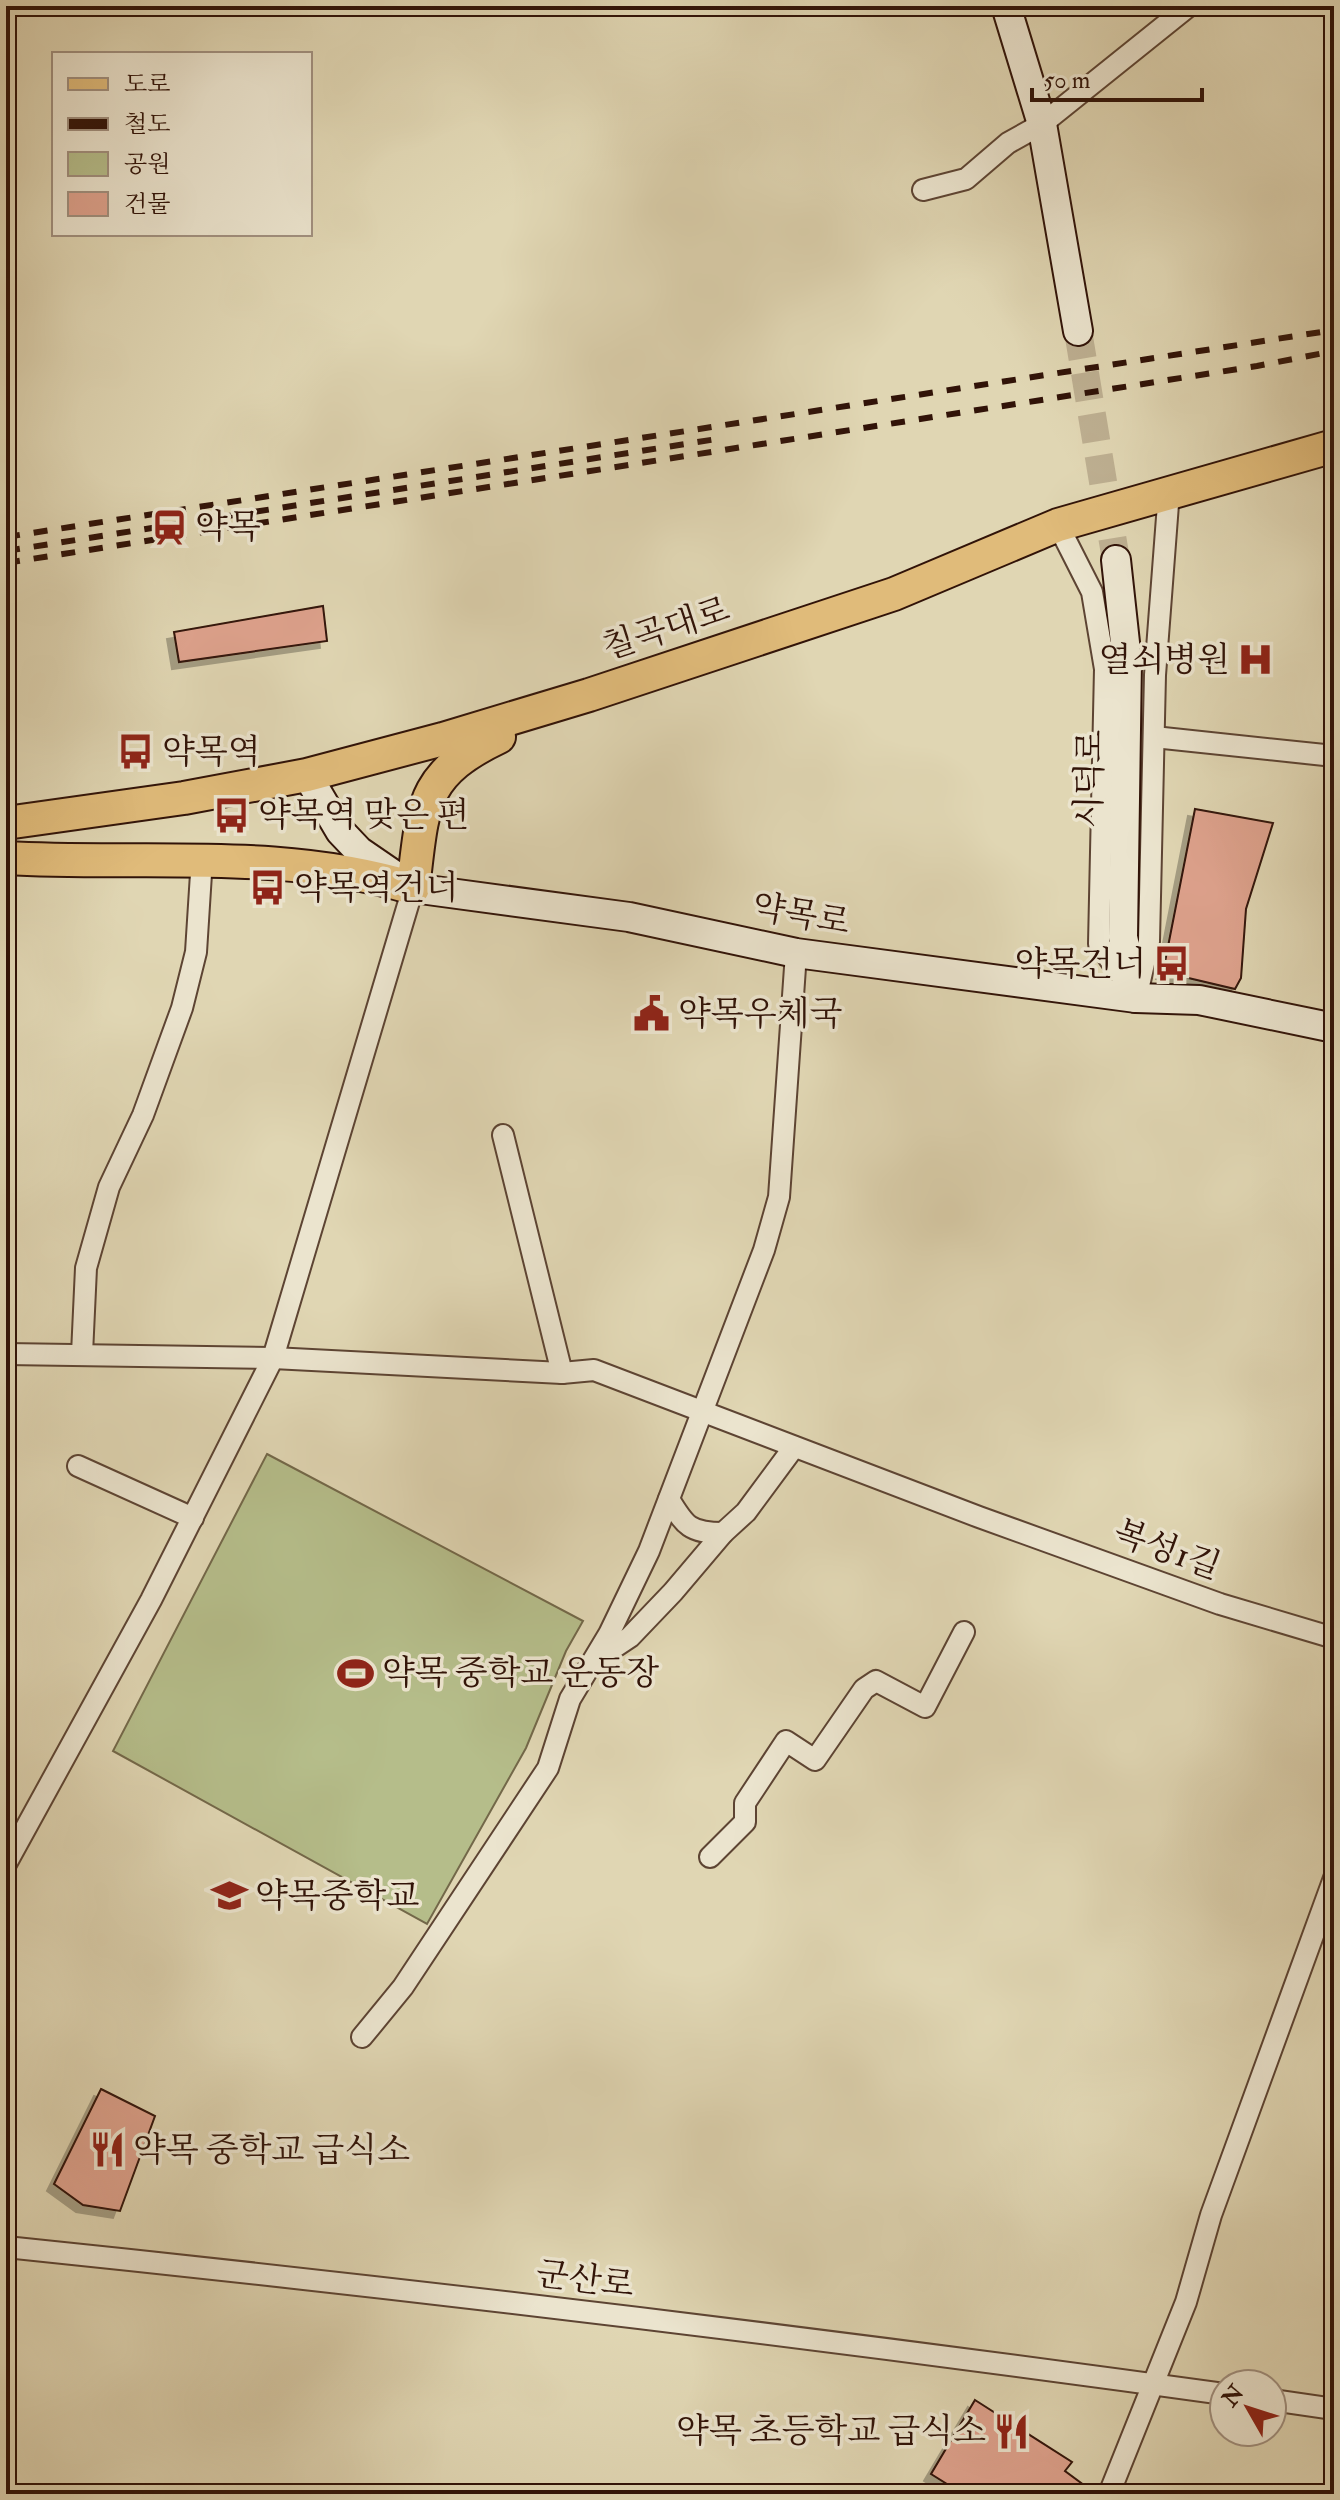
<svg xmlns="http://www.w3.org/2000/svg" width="1340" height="2500" font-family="'IM FELL Double Pica','Noto Serif KR',serif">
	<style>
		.green { fill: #b5bd8a; stroke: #736849; stroke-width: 2 }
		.building { fill: #dea28d; stroke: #311308; stroke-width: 2; filter: url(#shadow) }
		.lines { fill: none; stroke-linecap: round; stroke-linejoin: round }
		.secondary-tunnel { stroke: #bdaf91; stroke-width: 28; stroke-dasharray: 28 14; stroke-linecap: butt }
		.street-casing { stroke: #5d4433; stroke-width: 24 }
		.secondary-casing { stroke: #311308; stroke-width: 32 }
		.primary-casing { stroke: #311308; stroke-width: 36 }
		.street { stroke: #ebe4ce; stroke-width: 20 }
		.secondary { stroke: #ebe4ce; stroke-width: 28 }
		.primary { stroke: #e0bb7a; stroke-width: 32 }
		.rail { stroke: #311308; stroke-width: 6; stroke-dasharray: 14 14; stroke-linecap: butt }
		.labels { text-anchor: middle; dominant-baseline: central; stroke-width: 7; stroke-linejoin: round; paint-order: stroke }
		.poi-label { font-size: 34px; fill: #311308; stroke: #ebe4ce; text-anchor: start }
		.street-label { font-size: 34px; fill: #311308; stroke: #ebe4ce }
	</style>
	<defs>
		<filter id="shadow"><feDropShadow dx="-7" dy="7" stdDeviation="0" flood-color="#0004"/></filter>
	</defs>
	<rect width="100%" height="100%" fill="#e0d6b3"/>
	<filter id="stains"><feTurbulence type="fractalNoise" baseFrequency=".0025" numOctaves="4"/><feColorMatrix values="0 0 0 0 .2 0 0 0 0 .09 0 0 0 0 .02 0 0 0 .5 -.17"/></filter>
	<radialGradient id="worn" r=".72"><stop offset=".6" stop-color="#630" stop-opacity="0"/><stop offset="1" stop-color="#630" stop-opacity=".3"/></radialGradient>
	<!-- green -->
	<polygon class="green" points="267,1454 583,1621 566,1651 526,1748 427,1924 113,1751"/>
	<!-- building -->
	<g class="building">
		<polygon points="323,606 327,641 179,662 174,632"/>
		<polygon points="1195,809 1273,823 1246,909 1241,978 1235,989 1163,972"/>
		<polygon points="101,2089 155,2116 120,2211 83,2205 54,2184"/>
		<polygon points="975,2400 1072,2462 1065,2471 1096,2494 963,2494 931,2474"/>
	</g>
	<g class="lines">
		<!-- secondary-tunnel -->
		<polyline class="secondary-tunnel" points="1078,331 1116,560"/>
		<defs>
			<g id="street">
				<polyline points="923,190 966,179 1008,143 1042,124 1189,6"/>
				<polyline points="1058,525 1092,592 1105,669 1099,944 1131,990"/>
				<polyline points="1154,737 1334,756"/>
				<polyline points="1138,990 1149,941 1155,675 1169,491"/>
				<polyline points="503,1135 562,1373"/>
				<polyline points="6,1354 273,1358 562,1373 594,1370 979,1517 1220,1604 1334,1638"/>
				<polyline points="82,1354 86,1268 109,1187 143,1115 182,1008 196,952 202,858"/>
				<polyline points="78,1466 193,1518"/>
				<path d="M669,1499C685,1526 690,1533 723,1533"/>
				<polyline points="597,1659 630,1637 673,1592 723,1533 746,1512 794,1447"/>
				<polyline points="710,1857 745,1822 745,1803 786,1741 815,1760 864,1689 876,1681 925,1707 964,1632"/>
				<polyline points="6,1864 151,1600 273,1358 413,888"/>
				<polyline points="362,2037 403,1987 548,1768 570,1699 609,1634 649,1551 764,1250 779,1197 796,953"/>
				<path d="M6,2247C413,2289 819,2338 1224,2394"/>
				<polyline points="1272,2400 1334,2409"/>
				<polyline points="1109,2494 1186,2302 1211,2215 1334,1878"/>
			</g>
			<g id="secondary">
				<polyline points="1006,6 1042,124 1078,331"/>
				<polyline points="1116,560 1127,661 1123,937 1136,998"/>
				<polyline points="307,775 340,831 359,851 413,888 629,917 796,953 1136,998 1199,1000 1334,1028"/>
			</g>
			<g id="primary">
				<polyline points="6,823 184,798 307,775 443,739 589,695 894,594 1058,525 1334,446"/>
				<path d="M6,858C144,866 278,847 413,888C423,808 419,775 499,737"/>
			</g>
		</defs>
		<!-- street casing -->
		<use href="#street" class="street-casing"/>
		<!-- secondary casing -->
		<use href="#secondary" class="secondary-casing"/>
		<!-- primary casing -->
		<use href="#primary" class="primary-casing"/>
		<!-- street -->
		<use href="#street" class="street"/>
		<!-- secondary -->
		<use href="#secondary" class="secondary"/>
		<!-- primary -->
		<use href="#primary" class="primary"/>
		<!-- rail -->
		<g class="rail">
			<polyline points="6,537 1334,330"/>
			<polyline points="6,551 717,439"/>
			<polyline points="6,563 1257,366 1334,351"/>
		</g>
	</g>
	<!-- icons -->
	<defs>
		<symbol id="station-bare" viewBox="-9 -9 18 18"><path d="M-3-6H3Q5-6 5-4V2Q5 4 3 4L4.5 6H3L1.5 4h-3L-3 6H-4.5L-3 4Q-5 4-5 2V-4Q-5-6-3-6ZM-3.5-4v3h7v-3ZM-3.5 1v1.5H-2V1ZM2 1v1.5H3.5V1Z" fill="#8f2418" stroke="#ebe4ce" stroke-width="2.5" paint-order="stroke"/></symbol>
		<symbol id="hospital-bare" viewBox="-9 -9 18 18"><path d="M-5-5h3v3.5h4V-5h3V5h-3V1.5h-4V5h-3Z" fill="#8f2418" stroke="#ebe4ce" stroke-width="2.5" paint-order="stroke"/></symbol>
		<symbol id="bus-bare" viewBox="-9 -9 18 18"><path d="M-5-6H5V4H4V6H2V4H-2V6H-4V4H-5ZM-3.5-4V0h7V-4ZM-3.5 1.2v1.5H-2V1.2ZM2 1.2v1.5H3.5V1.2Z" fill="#8f2418" stroke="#ebe4ce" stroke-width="2.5" paint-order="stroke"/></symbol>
		<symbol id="civic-bare" viewBox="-9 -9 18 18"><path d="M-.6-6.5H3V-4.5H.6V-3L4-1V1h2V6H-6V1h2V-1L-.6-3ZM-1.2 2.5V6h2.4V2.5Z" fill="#8f2418" stroke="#ebe4ce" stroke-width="2.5" paint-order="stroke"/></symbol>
		<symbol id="stadium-bare" viewBox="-9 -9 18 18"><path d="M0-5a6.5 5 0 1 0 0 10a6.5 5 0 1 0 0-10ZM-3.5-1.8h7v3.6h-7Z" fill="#8f2418" stroke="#ebe4ce" stroke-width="2.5" paint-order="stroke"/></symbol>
		<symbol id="school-bare" viewBox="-9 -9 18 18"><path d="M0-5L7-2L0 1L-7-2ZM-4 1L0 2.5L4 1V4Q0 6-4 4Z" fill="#8f2418" stroke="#ebe4ce" stroke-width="2.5" paint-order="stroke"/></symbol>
		<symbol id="restaurant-bare" viewBox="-9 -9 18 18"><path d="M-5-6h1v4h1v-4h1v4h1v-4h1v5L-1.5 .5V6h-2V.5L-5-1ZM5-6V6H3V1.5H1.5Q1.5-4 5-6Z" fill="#8f2418" stroke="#ebe4ce" stroke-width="2.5" paint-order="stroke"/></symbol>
	</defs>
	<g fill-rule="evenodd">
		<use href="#station-bare" x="144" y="502" width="51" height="51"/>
		<use href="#hospital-bare" x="1230" y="634" width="51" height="51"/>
		<use href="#bus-bare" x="110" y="726" width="51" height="51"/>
		<use href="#bus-bare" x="206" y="790" width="51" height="51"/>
		<use href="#bus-bare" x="242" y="862" width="51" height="51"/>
		<use href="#bus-bare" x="1146" y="938" width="51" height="51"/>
		<use href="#civic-bare" x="626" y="988" width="51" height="51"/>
		<use href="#stadium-bare" x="330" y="1648" width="51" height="51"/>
		<use href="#school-bare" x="204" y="1870" width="51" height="51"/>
		<use href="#restaurant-bare" x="82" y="2124" width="51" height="51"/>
		<use href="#restaurant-bare" x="986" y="2406" width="51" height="51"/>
	</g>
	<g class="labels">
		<!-- poi labels -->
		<g class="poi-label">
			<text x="195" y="527">약목</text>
			<text x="1230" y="660" text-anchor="end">열쇠병원</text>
			<text x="162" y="752">약목역</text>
			<text x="258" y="815">약목역 맞은 편</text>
			<text x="294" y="888">약목역건너</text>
			<text x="1146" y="964" text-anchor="end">약목건너</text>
			<text x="678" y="1014">약목우체국</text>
			<text x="382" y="1673">약목 중학교 운동장</text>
			<text x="255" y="1896">약목중학교</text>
			<text x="133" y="2150">약목 중학교 급식소</text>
			<text x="986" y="2431" text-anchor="end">약목 초등학교 급식소</text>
		</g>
		<!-- street labels -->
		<g class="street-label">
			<text transform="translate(666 629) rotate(-18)">칠곡대로</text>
			<text transform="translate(1090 779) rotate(-89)">시덕로</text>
			<text transform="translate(801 915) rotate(10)">약목로</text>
			<text transform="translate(1167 1550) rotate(20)">복성1길</text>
			<text transform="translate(585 2280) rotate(7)">군산로</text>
		</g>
	</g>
	<!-- margin -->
	<rect width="1340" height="2500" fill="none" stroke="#e0d6b3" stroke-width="32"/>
	<rect x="8" y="8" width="1324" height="2484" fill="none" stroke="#311308" stroke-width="4"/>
	<rect x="16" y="16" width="1308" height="2468" fill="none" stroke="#311308" stroke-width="2"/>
	<!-- legend -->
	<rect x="52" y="52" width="260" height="184" fill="#ebe4ce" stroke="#a1907f" stroke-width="2"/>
	<rect x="68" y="78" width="40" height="12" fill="#e0bb7a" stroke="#a1907f" stroke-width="2"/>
	<text x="124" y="92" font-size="24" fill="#311308">도로</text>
	<rect x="68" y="118" width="40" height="12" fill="#311308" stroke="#a1907f" stroke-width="2"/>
	<text x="124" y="132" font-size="24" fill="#311308">철도</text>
	<rect x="68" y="152" width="40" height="24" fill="#b5bd8a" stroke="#a1907f" stroke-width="2"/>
	<text x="124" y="172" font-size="24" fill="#311308">공원</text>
	<rect x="68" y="192" width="40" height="24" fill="#dea28d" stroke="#a1907f" stroke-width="2"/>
	<text x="124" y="212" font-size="24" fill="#311308">건물</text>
	<!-- north arrow -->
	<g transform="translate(1248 2408) rotate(309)"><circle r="38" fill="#ebe4ce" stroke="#a1907f" stroke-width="2"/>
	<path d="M0-6L14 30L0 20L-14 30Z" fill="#8f2418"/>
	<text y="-12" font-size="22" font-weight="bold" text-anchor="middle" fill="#311308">N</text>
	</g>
	<!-- scale -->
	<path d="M1032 88v12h170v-12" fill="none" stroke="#311308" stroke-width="4"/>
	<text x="1044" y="88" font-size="24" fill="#311308" stroke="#ebe4ce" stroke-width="6" paint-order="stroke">50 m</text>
	<rect width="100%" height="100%" filter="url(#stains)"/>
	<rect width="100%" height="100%" fill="url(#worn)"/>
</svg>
